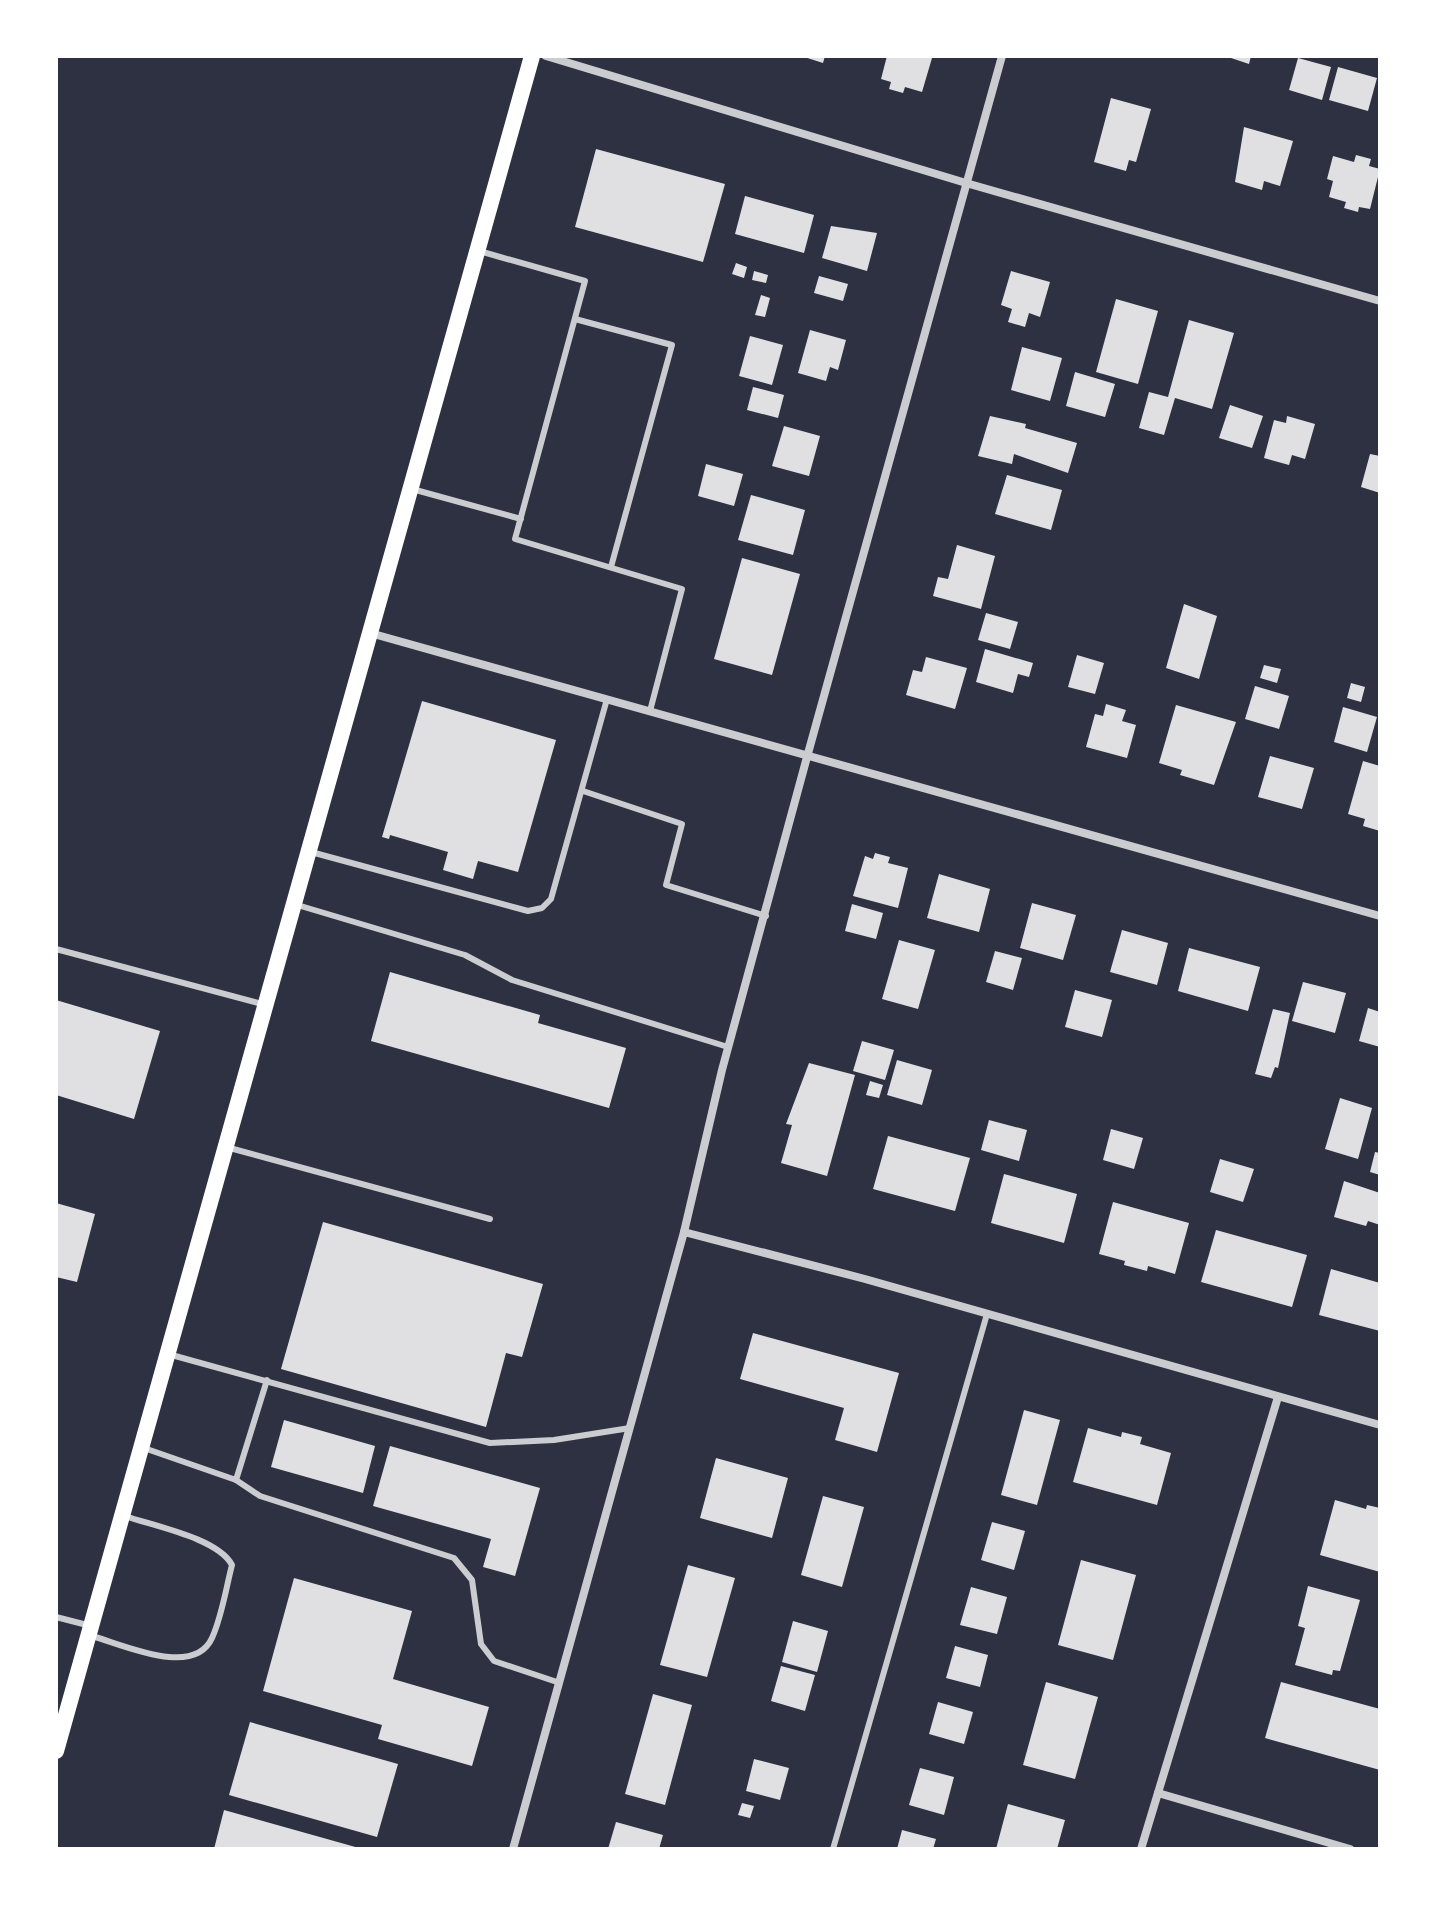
<svg xmlns="http://www.w3.org/2000/svg" width="1436" height="1905" font-family="'PT Sans',sans-serif">
	<style>
		.building { fill: #e0e0e3 }
		.lines { fill: none; stroke-linecap: round; stroke-linejoin: round }
		.service { stroke: #caccd0; stroke-width: 6 }
		.minor { stroke: #caccd0; stroke-width: 8 }
		.secondary { stroke: #fff; stroke-width: 16 }
	</style>
	<rect width="100%" height="100%" fill="#2d3142"/>
	<!-- building -->
	<g class="building">
		<polygon points="801,56 825,56 823,63"/>
		<polygon points="887,56 932,58 922,92 905,87 903,93 889,89 891,82 881,79"/>
		<polygon points="1225,56 1251,56 1249,64"/>
		<polygon points="1298,58 1331,67 1322,100 1289,90"/>
		<polygon points="1338,67 1377,78 1368,111 1329,100"/>
		<polygon points="1111,98 1151,109 1136,162 1129,160 1126,171 1094,162"/>
		<polygon points="1244,127 1293,141 1280,186 1264,181 1262,190 1235,182"/>
		<polygon points="596,149 725,184 703,262 575,227"/>
		<polygon points="1356,155 1371,159 1369,166 1380,169 1370,209 1359,207 1358,212 1344,208 1346,202 1329,197 1333,181 1327,179 1333,156 1354,162"/>
		<polygon points="745,196 814,215 804,253 735,234"/>
		<polygon points="831,226 877,233 867,271 822,258"/>
		<polygon points="736,263 747,267 744,278 732,274"/>
		<polygon points="754,271 768,275 766,283 752,280"/>
		<polygon points="1011,271 1050,282 1040,317 1029,313 1025,327 1008,322 1012,309 1001,305"/>
		<polygon points="819,276 848,284 843,301 814,293"/>
		<polygon points="761,295 770,298 765,317 755,315"/>
		<polygon points="1116,299 1158,311 1138,384 1096,372"/>
		<polygon points="1189,320 1234,333 1212,409 1175,398 1164,435 1139,428 1149,392 1168,397"/>
		<polygon points="810,330 846,340 838,370 830,367 826,381 798,373"/>
		<polygon points="750,336 783,345 772,385 739,376"/>
		<polygon points="1022,347 1062,358 1050,401 1011,390"/>
		<polygon points="1075,372 1115,384 1105,417 1066,406"/>
		<polygon points="753,387 784,395 778,418 747,410"/>
		<polygon points="1230,405 1263,416 1252,448 1219,438"/>
		<polygon points="990,416 1026,424 1025,428 1077,443 1068,473 1014,454 1012,464 978,456"/>
		<polygon points="1287,416 1315,424 1305,459 1292,455 1289,465 1264,458 1274,420 1286,423"/>
		<polygon points="784,426 820,436 809,476 772,466"/>
		<polygon points="1370,454 1380,456 1380,493 1361,487"/>
		<polygon points="706,464 743,474 734,506 698,496"/>
		<polygon points="1007,475 1062,490 1051,530 995,514"/>
		<polygon points="751,495 805,510 793,555 738,540"/>
		<polygon points="957,545 995,556 981,609 933,596 938,577 948,579"/>
		<polygon points="742,558 800,574 772,675 714,659"/>
		<polygon points="1184,604 1217,616 1199,679 1166,668"/>
		<polygon points="986,613 1018,622 1010,649 978,640"/>
		<polygon points="985,649 1033,663 1029,677 1018,674 1013,693 976,682"/>
		<polygon points="1077,655 1104,663 1095,694 1068,687"/>
		<polygon points="926,657 967,668 955,709 906,695 913,670 922,672"/>
		<polygon points="1264,665 1281,669 1277,683 1260,678"/>
		<polygon points="1351,683 1365,687 1361,702 1347,698"/>
		<polygon points="1255,686 1289,696 1279,729 1245,719"/>
		<polygon points="422,701 556,740 518,872 478,861 473,879 443,870 448,852 390,835 389,839 382,837"/>
		<polygon points="1106,704 1126,710 1122,721 1136,725 1127,758 1086,747 1095,714 1103,716"/>
		<polygon points="1176,705 1236,722 1214,785 1180,775 1182,770 1159,763"/>
		<polygon points="1343,707 1377,717 1367,752 1334,742"/>
		<polygon points="1270,756 1314,768 1302,809 1258,797"/>
		<polygon points="1363,761 1380,766 1380,831 1363,826 1365,819 1348,814"/>
		<polygon points="875,853 890,857 888,863 908,868 898,908 853,896 865,856 873,859"/>
		<polygon points="939,874 990,889 979,932 927,918"/>
		<polygon points="1032,903 1076,915 1063,960 1020,948"/>
		<polygon points="852,904 883,913 876,939 845,931"/>
		<polygon points="1122,930 1168,943 1157,985 1110,972"/>
		<polygon points="899,940 935,950 918,1009 882,999"/>
		<polygon points="1189,948 1260,967 1248,1011 1178,991"/>
		<polygon points="995,951 1022,958 1013,990 986,982"/>
		<polygon points="390,972 540,1015 538,1023 626,1048 609,1108 371,1041"/>
		<polygon points="1303,982 1346,993 1335,1033 1292,1021"/>
		<polygon points="1075,990 1112,1000 1102,1037 1065,1027"/>
		<polygon points="56,1000 160,1031 134,1119 56,1095"/>
		<polygon points="1368,1008 1380,1012 1380,1047 1359,1041"/>
		<polygon points="1273,1009 1290,1013 1278,1068 1275,1067 1271,1078 1255,1074"/>
		<polygon points="862,1041 894,1050 885,1080 853,1071"/>
		<polygon points="897,1060 932,1070 922,1105 887,1095"/>
		<polygon points="809,1063 855,1075 827,1176 781,1163 792,1125 786,1124"/>
		<polygon points="870,1081 883,1085 879,1098 866,1095"/>
		<polygon points="1340,1098 1372,1108 1358,1159 1325,1149"/>
		<polygon points="989,1120 1027,1130 1019,1161 981,1150"/>
		<polygon points="1111,1129 1143,1138 1134,1169 1103,1160"/>
		<polygon points="888,1136 970,1158 955,1211 873,1189"/>
		<polygon points="1375,1152 1380,1153 1380,1175 1370,1172"/>
		<polygon points="1220,1159 1254,1169 1243,1202 1210,1192"/>
		<polygon points="1004,1174 1077,1194 1064,1243 991,1223"/>
		<polygon points="1344,1181 1380,1193 1380,1225 1368,1221 1366,1226 1334,1217"/>
		<polygon points="1113,1202 1189,1223 1175,1274 1148,1266 1147,1271 1124,1265 1125,1261 1099,1254"/>
		<polygon points="56,1203 95,1214 77,1282 56,1277"/>
		<polygon points="323,1222 543,1284 522,1357 506,1353 486,1427 281,1369"/>
		<polygon points="1216,1230 1307,1255 1292,1307 1201,1282"/>
		<polygon points="1331,1269 1380,1283 1380,1331 1319,1315"/>
		<polygon points="753,1333 899,1373 877,1452 835,1440 844,1408 740,1379"/>
		<polygon points="1024,1410 1060,1420 1037,1505 1001,1495"/>
		<polygon points="284,1420 375,1446 363,1493 271,1467"/>
		<polygon points="1088,1428 1121,1437 1122,1432 1142,1437 1140,1444 1171,1453 1157,1505 1073,1482"/>
		<polygon points="390,1446 540,1488 515,1576 483,1567 491,1539 373,1506"/>
		<polygon points="716,1458 788,1478 772,1538 700,1518"/>
		<polygon points="823,1496 864,1507 842,1587 801,1575"/>
		<polygon points="1335,1500 1366,1509 1367,1505 1380,1508 1380,1572 1320,1555"/>
		<polygon points="992,1522 1025,1531 1014,1570 981,1560"/>
		<polygon points="1081,1560 1136,1575 1113,1660 1058,1645"/>
		<polygon points="688,1565 735,1578 707,1677 660,1665"/>
		<polygon points="294,1578 412,1611 393,1679 489,1707 472,1766 378,1739 382,1725 263,1691"/>
		<polygon points="1308,1586 1360,1600 1340,1671 1333,1670 1332,1675 1295,1665 1305,1628 1298,1626"/>
		<polygon points="971,1587 1007,1597 997,1634 960,1625"/>
		<polygon points="793,1621 828,1631 817,1672 782,1662"/>
		<polygon points="955,1646 988,1655 980,1687 946,1678"/>
		<polygon points="781,1666 815,1675 805,1711 771,1701"/>
		<polygon points="1046,1682 1098,1697 1075,1779 1023,1765"/>
		<polygon points="1281,1682 1380,1709 1380,1770 1265,1738"/>
		<polygon points="653,1694 692,1705 665,1805 625,1794"/>
		<polygon points="938,1702 973,1712 964,1744 929,1734"/>
		<polygon points="250,1722 398,1764 377,1837 229,1795"/>
		<polygon points="754,1759 789,1768 780,1800 746,1791"/>
		<polygon points="920,1768 954,1777 944,1815 909,1805"/>
		<polygon points="742,1803 754,1806 750,1818 738,1815"/>
		<polygon points="1008,1804 1065,1820 1057,1849 996,1849"/>
		<polygon points="224,1810 359,1848 358,1849 214,1849"/>
		<polygon points="616,1822 663,1835 659,1849 608,1849"/>
		<polygon points="902,1830 936,1839 933,1849 897,1849"/>
	</g>
	<g class="lines">
		<!-- service -->
		<g class="service">
			<polyline points="479,251 585,281 515,539 682,589 650,711"/>
			<polyline points="575,319 672,345 611,567"/>
			<polyline points="412,489 521,519"/>
			<polyline points="583,791 682,824 666,885 766,916"/>
			<polyline points="311,852 528,911 542,908 551,899 607,699"/>
			<polyline points="294,904 465,955 512,980 728,1047"/>
			<polyline points="56,949 262,1004"/>
			<polyline points="226,1147 490,1219"/>
			<polyline points="168,1354 490,1443 554,1440 630,1428"/>
			<polyline points="267,1380 236,1480 260,1496 454,1558 472,1580 481,1644 494,1661 557,1682"/>
			<polyline points="141,1447 236,1480"/>
			<polyline points="56,1617 91,1626"/>
			<path d="M92,1636C124,1645 194,1678 212,1638C222,1616 226,1588 232,1565C218,1538 153,1526 125,1516"/>
			<polyline points="833,1849 987,1314"/>
		</g>
		<!-- minor -->
		<g class="minor">
			<polyline points="546,56 966,183 1380,301"/>
			<polyline points="370,633 1380,916"/>
			<polyline points="684,1232 865,1279 1380,1425"/>
			<polyline points="1158,1793 1350,1849"/>
			<polyline points="513,1849 684,1232 722,1070 807,757 1002,56"/>
			<polyline points="1141,1849 1278,1397"/>
		</g>
		<!-- secondary -->
		<polyline class="secondary" points="56,1751 532,56"/>
	</g>
	<!-- border -->
	<rect width="1436" height="1905" fill="none" stroke="#ffffff" stroke-width="116"/>
</svg>
